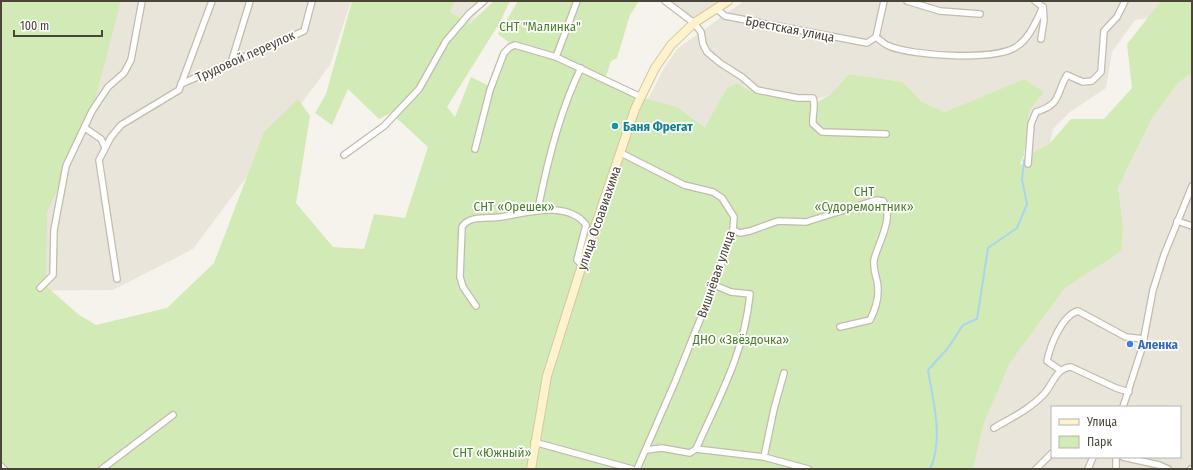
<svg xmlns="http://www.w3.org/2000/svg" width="1193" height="470" font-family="'Fira Sans Condensed',sans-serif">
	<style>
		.residential { fill: #eae5da; fill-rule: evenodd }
		.green { fill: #d2eab5 }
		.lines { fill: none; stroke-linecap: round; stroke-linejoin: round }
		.stream { stroke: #a9d4f2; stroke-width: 2 }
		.street-casing { stroke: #c2bbae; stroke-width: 8 }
		.secondary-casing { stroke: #d6c79b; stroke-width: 10 }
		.street { stroke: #fff; stroke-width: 5.5 }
		.secondary { stroke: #fff3cd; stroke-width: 8 }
		.culture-dot { fill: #0f9aa8; stroke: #fff; stroke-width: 1.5 }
		.shop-dot { fill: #3f7fe0; stroke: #fff; stroke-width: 1.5 }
		.labels { text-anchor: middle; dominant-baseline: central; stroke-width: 3.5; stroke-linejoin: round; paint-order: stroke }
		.park-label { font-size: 13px; fill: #4a7f2a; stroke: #fff }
		.street-label { font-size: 13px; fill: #4b4439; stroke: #fff }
		.culture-label { font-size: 13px; font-weight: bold; fill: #0d838f; stroke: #fff; text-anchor: start }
		.shop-label { font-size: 13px; font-weight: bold; fill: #366cbe; stroke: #fff; text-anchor: start }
	</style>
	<rect width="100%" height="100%" fill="#f6f3ec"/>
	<!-- residential -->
	<g class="residential">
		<polygon points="122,1 351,1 330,65 193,249 113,290 1,291 1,275"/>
		<polygon points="455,1 486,1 470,23 450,12"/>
		<polygon points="670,1 722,1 692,19"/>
		<polygon points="744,1 1161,1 1148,18 1135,20 1112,52 1106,88 1070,112 1053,129 1050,143 1032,153 1025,148 1029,111 1044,92 1025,79 944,112 921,101 903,82 849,74 830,95 808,102 750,91 737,83 727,88 706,127 677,107 648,99 663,70 677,49"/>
		<path d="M1192,73V469H973L984,423L1010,363L1065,288L1122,251L1123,224L1118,188L1152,118L1179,82ZM1052,407H1180V457H1052Z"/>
	</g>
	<!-- green -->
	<polygon class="green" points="1,1 121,1 89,123 47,212 46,286 78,314 96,325 167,308 214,263 264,132 298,99 310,116 296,203 333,247 364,249 374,214 405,218 428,147 391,113 379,119 348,89 332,125 315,113 326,94 352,1 455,1 450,12 470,23 494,1 510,1 500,22 447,107 455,117 471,77 491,87 510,47 510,43 498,34 518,1 639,1 630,15 617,58 611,61 605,79 641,97 677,107 705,127 727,88 737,83 750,91 815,103 830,95 849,74 903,82 921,101 944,112 1025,79 1044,92 1029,111 1024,155 1020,164 1028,167 1032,153 1050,143 1071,119 1104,119 1132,88 1127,44 1161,1 1192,1 1192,73 1179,82 1152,118 1118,188 1123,224 1122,251 1065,288 1010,363 984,423 973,469 1,469"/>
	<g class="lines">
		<!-- stream -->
		<path class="stream" d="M930,469C944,439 933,401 928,370L948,348L963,325L977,319L988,248L1017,228L1027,204L1022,180L1024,160"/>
		<defs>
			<g id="street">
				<path d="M665,1L694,23L701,32L703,44L707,52L720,63L742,77L757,90L798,98H813C816,106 812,115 813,124L822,132L886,134"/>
				<polyline points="907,1 940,11 980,14"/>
				<polyline points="1035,1 1043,7 1044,20 1041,39"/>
				<polyline points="716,8 725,16 867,43 876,37 884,1"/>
				<path d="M876,37C880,40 884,44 889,46C912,56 995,61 1016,47C1030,38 1036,21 1043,7"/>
				<polyline points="556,57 577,1"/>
				<polyline points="231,63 250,1"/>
				<polyline points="181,84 304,31 312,1"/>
				<polyline points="85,128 101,139 105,147"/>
				<polyline points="475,149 490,90 504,53 510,47 515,45 556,57 641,97"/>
				<polyline points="621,153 684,185 713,192 722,198 734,217 733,230 714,285 675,382 637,469"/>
				<polyline points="344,155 384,126 419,89 446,41 469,14 484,1"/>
				<path d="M1028,164L1031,124L1036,112C1062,104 1055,95 1067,75L1083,82L1092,81L1101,72L1104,31L1117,17L1125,1"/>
				<path d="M538,209C547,163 560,110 581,68"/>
				<polyline points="1177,221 1192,226"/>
				<path d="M733,230L740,233L750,231L778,221L806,222L876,200L883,201C895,217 878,243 874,260C873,268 875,273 877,281C880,294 876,308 870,320L840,327"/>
				<polyline points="117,279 99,160 111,137 121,125 179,90 212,1"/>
				<polyline points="40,288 53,275 54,230 66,166 92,111 108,87 124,73 131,60 142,1"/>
				<path d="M476,306L463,287L460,277L462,227C469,215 488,219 501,217C527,213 567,200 586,225L577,260L582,265"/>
				<path d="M1060,370L1047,361C1050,346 1062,315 1078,311L1126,337L1144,339"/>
				<polyline points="1123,407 1142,348 1153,290 1164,255 1192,186"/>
				<path d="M994,428C1011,418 1030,409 1044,394C1053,384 1056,368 1071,367L1116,388L1129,392"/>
				<polyline points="534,442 632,469"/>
				<path d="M696,449C720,395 744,354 750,294L731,292L714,285"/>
				<polyline points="646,450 662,448 690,453 696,449 764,457 808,469"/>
				<polyline points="764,457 774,409 784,373"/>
				<polyline points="1116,457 1116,469"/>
				<polyline points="1123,457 1159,465 1168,469"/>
				<polyline points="1,466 4,469"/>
				<polyline points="102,469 173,415"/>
				<polyline points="1036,469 1052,453"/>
				<polyline points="1088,469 1093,457"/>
				<polyline points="1191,469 1192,469"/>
			</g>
			<polyline id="secondary" points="531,469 547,376 582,265 635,109 655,68 671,45 694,23 728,1"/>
		</defs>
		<!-- street casing -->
		<use href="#street" class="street-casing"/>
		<!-- secondary casing -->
		<use href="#secondary" class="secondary-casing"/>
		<!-- street -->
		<use href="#street" class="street"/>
		<!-- secondary -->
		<use href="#secondary" class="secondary"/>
	</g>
	<!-- markers -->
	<circle class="culture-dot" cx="615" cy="126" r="4"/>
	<circle class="shop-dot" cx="1130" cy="344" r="4"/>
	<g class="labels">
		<!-- park labels -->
		<g class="park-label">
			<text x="540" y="26">СНТ "Малинка"</text>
			<text x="864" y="191">СНТ<tspan x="864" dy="15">«Судоремонтник»</tspan></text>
			<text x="514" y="206">СНТ «Орешек»</text>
			<text x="741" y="339">ДНО «Звёздочка»</text>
			<text x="492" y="452">СНТ «Южный»</text>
		</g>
		<!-- street labels -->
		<g class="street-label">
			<text transform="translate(790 29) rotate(11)">Брестская улица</text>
			<text transform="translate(245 56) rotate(-24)">Трудовой переулок</text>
			<text transform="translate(599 218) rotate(-71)">улица Осоавиахима</text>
			<text transform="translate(716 274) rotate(-71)">Вишнёвая улица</text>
		</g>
		<!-- culture labels -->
		<g class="culture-label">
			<text x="623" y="126">Баня Фрегат</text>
		</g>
		<!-- shop labels -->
		<g class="shop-label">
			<text x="1138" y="344">Аленка</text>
		</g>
	</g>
	<!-- border -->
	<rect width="1193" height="470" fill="none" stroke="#4b4439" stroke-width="4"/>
	<!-- legend -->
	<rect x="1051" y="406" width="130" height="52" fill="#ffffff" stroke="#b7b4b0"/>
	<rect x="1059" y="419" width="20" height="6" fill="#fff3cd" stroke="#b7b4b0"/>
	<text x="1087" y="426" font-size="12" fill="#4b4439">Улица</text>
	<rect x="1059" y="436" width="20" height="12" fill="#d2eab5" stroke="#b7b4b0"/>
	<text x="1087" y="446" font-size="12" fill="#4b4439">Парк</text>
	<!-- scale -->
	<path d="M14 30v6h88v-6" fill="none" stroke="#4b4439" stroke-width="2"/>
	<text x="20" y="30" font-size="12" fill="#4b4439" stroke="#ffffff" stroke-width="3" paint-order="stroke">100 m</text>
</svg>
